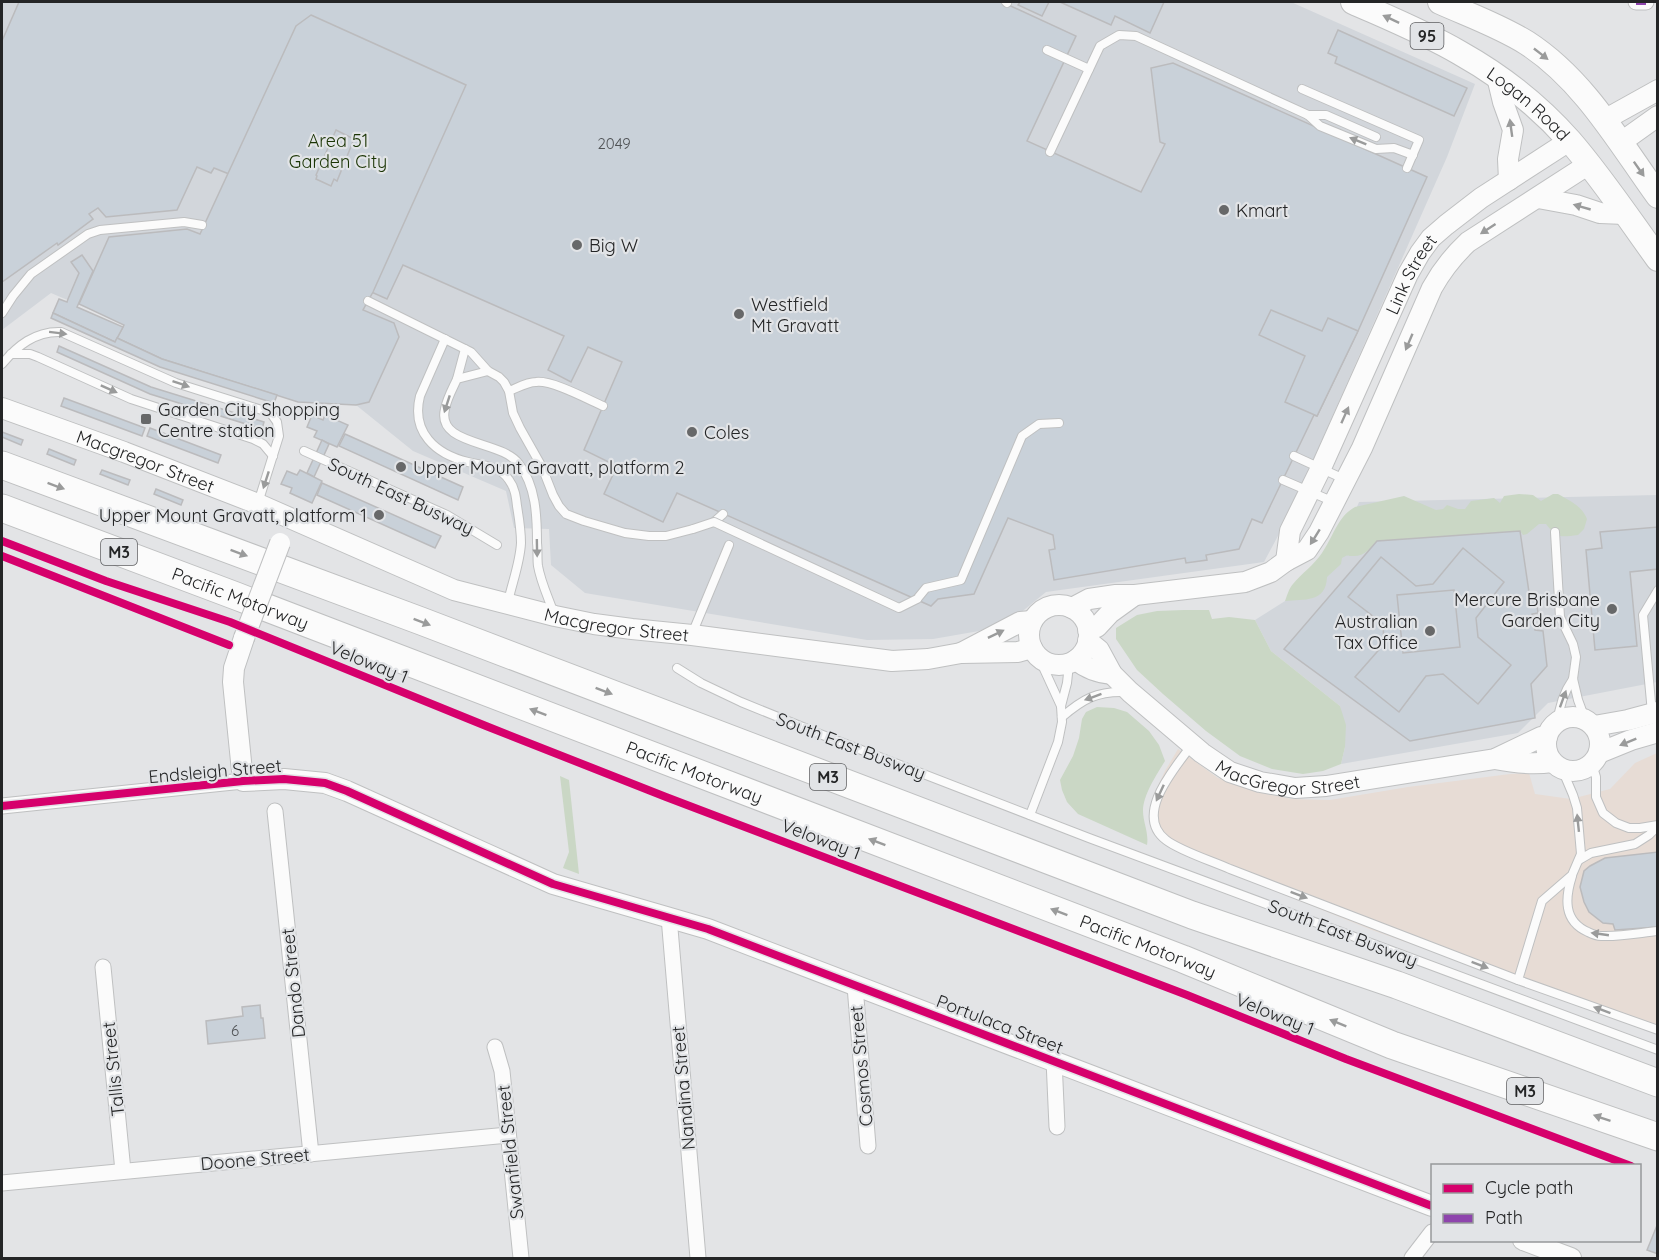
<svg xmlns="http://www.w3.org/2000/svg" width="1659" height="1260" font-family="Quicksand,sans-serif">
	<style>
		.built { fill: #d2d6db }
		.industrial { fill: #e7dcd5 }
		.green { fill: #cad7c5 }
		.building { fill: #c9d1d9; stroke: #bbbbbd; stroke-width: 1.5 }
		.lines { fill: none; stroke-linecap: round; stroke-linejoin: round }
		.service-casing { stroke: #bfc0c1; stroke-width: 10 }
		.minor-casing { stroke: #bfc0c1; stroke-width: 17 }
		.tertiary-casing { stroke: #bfc0c1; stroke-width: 22 }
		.primary-casing { stroke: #bfc0c1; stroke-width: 26 }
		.motorway-casing { stroke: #bfc0c1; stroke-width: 29 }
		.service { stroke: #fbfbfb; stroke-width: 8 }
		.minor { stroke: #fbfbfb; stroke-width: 15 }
		.tertiary { stroke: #fbfbfb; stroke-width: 20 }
		.primary { stroke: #fbfbfb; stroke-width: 24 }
		.motorway { stroke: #fbfbfb; stroke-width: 27 }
		.service-bridge-casing { stroke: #bfc0c1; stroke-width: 10; stroke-linecap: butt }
		.tertiary-bridge-casing { stroke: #bfc0c1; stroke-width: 22; stroke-linecap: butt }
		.service-bridge { stroke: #fbfbfb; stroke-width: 8 }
		.tertiary-bridge { stroke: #fbfbfb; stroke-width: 20 }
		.quiet { stroke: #8e44ad; stroke-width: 6; stroke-dasharray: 12 6; stroke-linecap: butt }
		.cycleway-casing { stroke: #e2e4e7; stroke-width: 11 }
		.cycleway { stroke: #d6006c; stroke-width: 8 }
		.oneway { fill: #9a9b9b }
		.poi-dot { fill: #676869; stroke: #e2e4e7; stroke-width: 2 }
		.labels { text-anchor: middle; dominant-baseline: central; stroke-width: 4.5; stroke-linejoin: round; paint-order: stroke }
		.number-label { font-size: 15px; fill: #505356 }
		.shield { fill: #e2e4e7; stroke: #5d5e60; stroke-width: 1.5 }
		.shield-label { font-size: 16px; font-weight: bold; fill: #242526 }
		.street-label { font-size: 18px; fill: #242526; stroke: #e2e4e7 }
		.park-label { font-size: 18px; fill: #1a3404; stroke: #e2e4e7 }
		.poi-label { font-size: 18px; fill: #242526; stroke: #e2e4e7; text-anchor: start }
	</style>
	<rect width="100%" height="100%" fill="#e3e4e6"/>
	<!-- built -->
	<g class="built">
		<polygon points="2,2 1291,2 1475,84 1447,157 1286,521 1264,562 1046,592 1019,614 979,631 933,639 867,640 585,593 551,565 549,529 514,528 506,491 413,451 356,405 117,338 124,324 51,293 2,330"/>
		<polygon points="1657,495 1657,682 1548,703 1518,733 1341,764 1345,747 1340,706 1271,651 1255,620 1301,591 1337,555 1359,502"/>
	</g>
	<!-- industrial -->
	<polygon class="industrial" points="1178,749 1218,778 1257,792 1292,799 1330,800 1408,787 1510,774 1529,773 1535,794 1571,799 1610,789 1635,763 1657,753 1657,1032 1372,930 1178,852 1158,839 1150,820 1154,794 1165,771"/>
	<!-- green -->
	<g class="green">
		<path d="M1519,494L1533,495L1541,501L1553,494H1558C1570,501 1582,506 1587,519L1584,529L1578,535C1561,537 1557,539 1546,524H1539L1527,534L1523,535L1520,531L1377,541C1370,549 1364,557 1352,556C1344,556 1350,554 1342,558L1341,564L1327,577C1326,603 1304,599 1285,601C1287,596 1289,588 1293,584C1302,573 1314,565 1322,553C1333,537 1338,516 1355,507L1404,496L1436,510L1443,509L1447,505L1458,509H1465L1471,501L1494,498L1500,503L1504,496Z"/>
		<polygon points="1184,610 1209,610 1212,619 1229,617 1255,620 1271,651 1340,706 1346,725 1345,747 1341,764 1323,771 1303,774 1272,769 1240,756 1206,731 1163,694 1137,670 1116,639 1116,628 1137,615 1157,611"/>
		<path d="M1097,707L1114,708L1127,712L1149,731L1159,745L1165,761C1157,774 1143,795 1143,811C1143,822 1149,833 1147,845L1078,814L1067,802L1062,790L1060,780L1073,756L1079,738L1082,719L1086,712Z"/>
		<polygon points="560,776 569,780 579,874 563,868 569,852"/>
	</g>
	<!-- building -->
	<g class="building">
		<polygon points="19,2 1002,2 1076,36 1027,141 1141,192 1165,144 1160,142 1151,68 1173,63 1427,177 1358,331 1317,416 1314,415 1262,523 1252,519 1239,549 1206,555 1207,560 1186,563 1185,558 1054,580 1049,550 1055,549 1053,535 1008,518 974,594 938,599 931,606 677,493 663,522 604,494 617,466 584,450 622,362 588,347 571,382 548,370 564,336 403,265 387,299 208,219 229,174 214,168 211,173 197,167 177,210 106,217 98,208 89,214 93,219 58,245 57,243 2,282 2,41"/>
		<polygon points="1020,2 1049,2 1042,16 1018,5"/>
		<polygon points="1060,2 1164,2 1150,33 1115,16 1111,25"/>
		<polygon points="311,15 466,85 373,292 363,310 394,323 399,337 369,402 356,405 298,402 162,359 117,338 124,325 79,304 109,237 187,229 200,234 296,26"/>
		<polygon points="1338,30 1467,88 1454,116 1335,63 1337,57 1328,53"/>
		<polygon points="336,130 354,139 337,181 334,179 331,186 316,179 317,176 316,175"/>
		<polygon points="82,255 93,271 77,307 123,327 115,342 53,313 59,299 67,302 68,299 79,273 71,262"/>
		<polygon points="1271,310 1322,331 1328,318 1358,331 1317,416 1285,402 1305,356 1259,335"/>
		<polygon points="53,313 115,342 117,338 162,359 277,395 274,403 160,367 51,318"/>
		<polygon points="59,346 151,387 264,422 262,429 150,394 57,352"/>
		<polygon points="64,398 145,428 142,436 61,406"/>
		<polygon points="312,415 323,420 325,415 348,425 337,447 314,437 317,431 307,427"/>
		<polygon points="150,428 221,455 218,463 147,436"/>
		<polygon points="2,432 23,440 21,445 2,437"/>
		<polygon points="345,434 463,487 458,500 339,446"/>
		<polygon points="322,440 329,444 314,477 307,473"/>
		<polygon points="49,449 76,460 74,465 47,454"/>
		<polygon points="102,470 130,480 128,485 100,474"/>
		<polygon points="300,470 322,481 312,503 290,493 292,488 281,484 287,471 297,475"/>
		<polygon points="322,483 441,536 435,548 317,495"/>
		<polygon points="156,489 183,500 181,505 154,494"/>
		<polygon points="1658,527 1658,569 1630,572 1637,646 1595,650 1586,550 1602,548 1600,532"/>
		<polygon points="1520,531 1529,592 1535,593 1538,613 1532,614 1535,630 1543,631 1547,666 1531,684 1535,718 1410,741 1284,649 1377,541"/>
		<polygon points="1463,548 1504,582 1476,618 1478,637 1511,665 1478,704 1443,674 1426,676 1399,712 1355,677 1384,644 1383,624 1348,597 1381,557 1416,586 1433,584"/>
		<polygon points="1454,590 1460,647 1403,653 1397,595"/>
		<polygon points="1658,852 1658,927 1615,930 1613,924 1603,923 1589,912 1584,902 1580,887 1584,871 1590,866 1605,858"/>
		<polygon points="260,1005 261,1018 263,1018 265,1038 208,1044 206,1021 243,1016 242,1007"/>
		<polygon points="1658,1223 1658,1254 1647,1250"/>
	</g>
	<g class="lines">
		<defs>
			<g id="service">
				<polyline points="1006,2 1007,3"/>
				<polyline points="1047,50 1089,69"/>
				<polyline points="1302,89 1419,140 1407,168"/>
				<polyline points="1308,115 1326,115 1376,137"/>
				<polyline points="1050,152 1100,46 1119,35 1136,36 1308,115 1320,126 1376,149 1394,148 1413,155"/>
				<polyline points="368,301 471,352 488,371 499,377 504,382 509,391 513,413 520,428 542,467 553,495 559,506 566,514 584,521 625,533 649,536 666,536 693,529"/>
				<polyline points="2,313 13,296 31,274 88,234 100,230 184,222 202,225"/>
				<path d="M445,339L420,396C411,432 435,454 468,462C484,466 499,465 509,480C515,488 516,497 517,506C519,518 521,531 521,543C520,563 512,583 508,602"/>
				<polyline points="11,354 30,354 38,357 131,399 253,439 263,444 273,456"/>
				<path d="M2,364C17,346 35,331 61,332L176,383L268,412L272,415L277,422L279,436L258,503"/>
				<path d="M488,371L457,379C453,388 447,398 445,409C436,446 502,440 519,464C536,486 537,516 537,543C538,551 537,559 538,566C541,583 549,599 554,614"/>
				<polyline points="457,379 465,349"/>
				<path d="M509,391C517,388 527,382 536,382C552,380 587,399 603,406"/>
				<polyline points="304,451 447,515 497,545"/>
				<polyline points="1294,456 1344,479"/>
				<polyline points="1283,480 1334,502"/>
				<polyline points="714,522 723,514"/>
				<polyline points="1555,532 1560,617 1573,644 1576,657 1573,679 1578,700 1585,719"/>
				<polyline points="917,599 926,588 961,580 1022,436 1039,424 1059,423"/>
				<polyline points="692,634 729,545"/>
				<polyline points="1044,662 1044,669 1061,706"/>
				<polyline points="677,668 701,683 741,702 820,734 1089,838 1658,1050"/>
				<polyline points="1652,713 1643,615 1658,590"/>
				<path d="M1062,717C1083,699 1097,691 1125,692"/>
				<path d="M1558,722C1559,705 1564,692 1573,679"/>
				<path d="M1191,746C1175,768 1133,815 1166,840C1180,851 1212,861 1230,869L1518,980L1542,901L1572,875L1581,854L1577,808L1573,795L1562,769"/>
				<polyline points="1592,764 1596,777 1596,797 1603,813 1616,823 1629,828 1640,828 1658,825"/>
				<polyline points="1030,815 1058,742 1062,722 1061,706 1067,683 1069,664"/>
				<polyline points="1579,860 1591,853 1635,844 1649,835 1658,826"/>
				<path d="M1572,876C1565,898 1563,921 1588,932C1592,934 1596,936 1601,936C1620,937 1639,933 1658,931"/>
				<polyline points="1518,980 1658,1030"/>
			</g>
			<g id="minor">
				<polyline points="1636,2 1646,2"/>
				<polyline points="2,806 243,781"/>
				<polyline points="275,811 311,1154"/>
				<polyline points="669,917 698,1258"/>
				<polyline points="103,967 123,1171"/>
				<polyline points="855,986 868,1146"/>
				<polyline points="495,1047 502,1071 521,1258"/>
				<polyline points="1054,1060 1057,1127"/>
				<polyline points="2,1183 508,1135"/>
				<polyline points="1412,1258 1432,1232"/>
			</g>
			<g id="tertiary">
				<polyline points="1497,77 1503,102 1513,130 1508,159 1509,180"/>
				<polyline points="1604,120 1658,90"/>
				<polyline points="1620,143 1658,116"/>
				<polyline points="1538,198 1576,205 1600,213 1625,214"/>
				<path id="s1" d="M2,408L124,452L258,504L454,590L555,616L594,624L632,629L692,635L892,661L928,659L961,653L1018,652L1032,648"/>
				<path id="s2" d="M1286,561L1290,531L1321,468L1408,274L1420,253L1431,238L1446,225L1481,198L1569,141"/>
				<circle cx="1059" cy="635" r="30"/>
				<path d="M1072,608L1089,599L1116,595H1135L1245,582L1271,572L1286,561L1307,550L1319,532L1362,448L1432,288C1442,270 1453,256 1468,242L1589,164"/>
				<polyline points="1088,630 1097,627 1110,613 1135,595"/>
				<polyline points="244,638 234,668 233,682 243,781 284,779 325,783 347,791 553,884 708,929 1432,1206"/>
				<path id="s3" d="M1088,641L1099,650L1112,674L1130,692L1202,753L1230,772L1260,782L1295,788L1326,786L1495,759L1541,737H1547"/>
				<polyline points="961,653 1020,622 1032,621"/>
				<path d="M1076,660C1087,669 1099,673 1112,674"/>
				<circle cx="1573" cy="744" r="27"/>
				<polyline points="1594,726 1628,720 1658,712"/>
				<polyline points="1599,753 1631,740 1658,732"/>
				<path d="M1495,759C1515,763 1532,765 1552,762"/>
				<polyline points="1523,1240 1571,1258"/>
			</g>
			<g id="primary">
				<path id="s4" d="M1353,2C1389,18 1426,33 1460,53C1501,76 1539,106 1570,141C1602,178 1629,219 1658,259"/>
				<path d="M1440,2C1469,15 1500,26 1527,43C1584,80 1619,142 1658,196"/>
			</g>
			<g id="motorway">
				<polyline points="2,465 421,621 1192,915 1397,985 1658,1083"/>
				<path id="s5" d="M2,508L236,596L1183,959L1392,1045L1658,1137"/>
			</g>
		</defs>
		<!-- service casing -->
		<use href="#service" class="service-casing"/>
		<!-- minor casing -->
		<use href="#minor" class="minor-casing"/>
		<!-- tertiary casing -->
		<use href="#tertiary" class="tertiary-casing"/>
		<!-- primary casing -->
		<use href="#primary" class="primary-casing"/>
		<!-- motorway casing -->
		<use href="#motorway" class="motorway-casing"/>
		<!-- service -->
		<use href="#service" class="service"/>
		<!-- minor -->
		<use href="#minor" class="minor"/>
		<!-- tertiary -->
		<use href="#tertiary" class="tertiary"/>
		<!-- primary -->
		<use href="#primary" class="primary"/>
		<!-- motorway -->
		<use href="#motorway" class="motorway"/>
		<defs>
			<polyline id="service-bridge" points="693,529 714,522 899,608 917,599"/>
			<polyline id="tertiary-bridge" points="244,638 280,543"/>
		</defs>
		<!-- service-bridge casing -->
		<use href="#service-bridge" class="service-bridge-casing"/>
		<!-- tertiary-bridge casing -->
		<use href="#tertiary-bridge" class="tertiary-bridge-casing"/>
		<!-- service-bridge -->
		<use href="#service-bridge" class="service-bridge"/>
		<!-- tertiary-bridge -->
		<use href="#tertiary-bridge" class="tertiary-bridge"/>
		<!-- quiet -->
		<polyline class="quiet" points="1636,2 1646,2"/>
		<defs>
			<g id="cycleway">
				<polyline points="2,541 106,581 230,622 486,726 666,797 1187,995 1346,1059 1631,1166"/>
				<polyline points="2,556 229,645"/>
				<polyline points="2,806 243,781 284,779 325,783 347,791 553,884 708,929 1432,1206"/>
			</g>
		</defs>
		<!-- cycleway casing -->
		<use href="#cycleway" class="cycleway-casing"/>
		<!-- cycleway -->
		<use href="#cycleway" class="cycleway"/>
	</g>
	<!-- one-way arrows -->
	<defs><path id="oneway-solid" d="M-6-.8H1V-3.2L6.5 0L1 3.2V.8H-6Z" transform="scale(1.5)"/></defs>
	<g class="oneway">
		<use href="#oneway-solid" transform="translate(1391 19) rotate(-155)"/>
		<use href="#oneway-solid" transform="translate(1541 54) rotate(38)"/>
		<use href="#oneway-solid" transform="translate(1511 128) rotate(-98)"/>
		<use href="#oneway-solid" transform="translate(1358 141) rotate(-158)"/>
		<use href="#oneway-solid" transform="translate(1639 169) rotate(55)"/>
		<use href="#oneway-solid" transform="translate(1582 207) rotate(-164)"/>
		<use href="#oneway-solid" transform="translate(1488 229) rotate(147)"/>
		<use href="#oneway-solid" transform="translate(58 333) rotate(7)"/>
		<use href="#oneway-solid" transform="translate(1409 342) rotate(113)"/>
		<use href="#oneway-solid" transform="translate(181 384) rotate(19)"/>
		<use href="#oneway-solid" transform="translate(109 389) rotate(24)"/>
		<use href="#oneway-solid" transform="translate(447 404) rotate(108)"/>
		<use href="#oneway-solid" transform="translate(1345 415) rotate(-66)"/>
		<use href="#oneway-solid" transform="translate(266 480) rotate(108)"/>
		<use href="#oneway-solid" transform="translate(56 486) rotate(20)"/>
		<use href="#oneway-solid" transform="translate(1315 537) rotate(122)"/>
		<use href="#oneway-solid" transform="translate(537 548) rotate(89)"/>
		<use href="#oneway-solid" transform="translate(239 553) rotate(20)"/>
		<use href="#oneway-solid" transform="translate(422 622) rotate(21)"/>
		<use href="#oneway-solid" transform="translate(996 634) rotate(-26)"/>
		<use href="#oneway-solid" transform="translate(604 691) rotate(21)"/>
		<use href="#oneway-solid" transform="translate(1093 697) rotate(160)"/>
		<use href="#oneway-solid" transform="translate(1563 699) rotate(-70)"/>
		<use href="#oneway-solid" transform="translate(538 712) rotate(-159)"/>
		<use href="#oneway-solid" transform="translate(1628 742) rotate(158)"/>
		<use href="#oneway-solid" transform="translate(1160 793) rotate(115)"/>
		<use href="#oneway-solid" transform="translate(1578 823) rotate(-96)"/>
		<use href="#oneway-solid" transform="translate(877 842) rotate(-159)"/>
		<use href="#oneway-solid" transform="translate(1299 895) rotate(21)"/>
		<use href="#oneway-solid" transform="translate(1059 912) rotate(-159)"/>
		<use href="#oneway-solid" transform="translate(1600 934) rotate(-172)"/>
		<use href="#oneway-solid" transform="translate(1480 965) rotate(21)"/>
		<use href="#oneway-solid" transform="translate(1602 1010) rotate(-160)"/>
		<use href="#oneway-solid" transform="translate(1338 1023) rotate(-158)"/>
		<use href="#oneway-solid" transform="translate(1602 1118) rotate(-161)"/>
	</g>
	<!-- markers -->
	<g class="poi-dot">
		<circle cx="1224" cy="210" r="6"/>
		<circle cx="577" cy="245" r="6"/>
		<circle cx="739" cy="314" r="6"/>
		<rect x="140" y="413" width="12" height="12" rx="3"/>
		<circle cx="692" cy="432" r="6"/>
		<circle cx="401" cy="467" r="6"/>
		<circle cx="379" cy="515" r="6"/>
		<circle cx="1612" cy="609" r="6"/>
		<circle cx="1430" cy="631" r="6"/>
	</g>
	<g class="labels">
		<!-- number labels -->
		<g class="number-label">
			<text x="614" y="143">2049</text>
			<text x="235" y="1030">6</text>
		</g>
		<!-- shield labels -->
		<g class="shield">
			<rect x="1410.5" y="23" width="33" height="26" rx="4.5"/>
			<rect x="101" y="539" width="36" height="26" rx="4.5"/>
			<rect x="810" y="764" width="36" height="26" rx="4.5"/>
			<rect x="1507" y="1078" width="36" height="26" rx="4.5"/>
		</g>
		<g class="shield-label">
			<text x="1427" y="36">95</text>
			<text x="119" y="552">M3</text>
			<text x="828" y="777">M3</text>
			<text x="1525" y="1091">M3</text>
		</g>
		<!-- street labels -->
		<g class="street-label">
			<text stroke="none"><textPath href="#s4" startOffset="204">Logan Road</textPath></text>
			<text stroke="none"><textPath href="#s2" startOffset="314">Link Street</textPath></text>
			<text stroke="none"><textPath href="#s1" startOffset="153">Macgregor Street</textPath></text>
			<text transform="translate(401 496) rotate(25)">South East Busway</text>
			<text stroke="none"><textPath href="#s5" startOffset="255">Pacific Motorway</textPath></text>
			<text stroke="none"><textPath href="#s1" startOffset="654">Macgregor Street</textPath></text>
			<text transform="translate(369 662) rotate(22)">Veloway 1</text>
			<text transform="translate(851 746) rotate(21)">South East Busway</text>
			<text stroke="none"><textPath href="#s3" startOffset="254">MacGregor Street</textPath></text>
			<text transform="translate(215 771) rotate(-5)">Endsleigh Street</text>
			<text stroke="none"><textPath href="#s5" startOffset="741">Pacific Motorway</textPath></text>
			<text transform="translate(821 839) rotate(21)">Veloway 1</text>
			<text transform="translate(1343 933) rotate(21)">South East Busway</text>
			<text stroke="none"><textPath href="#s5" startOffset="1227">Pacific Motorway</textPath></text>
			<text transform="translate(293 983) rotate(-96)">Dando Street</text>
			<text transform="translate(1275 1014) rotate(22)">Veloway 1</text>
			<text transform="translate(1000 1024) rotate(21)">Portulaca Street</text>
			<text transform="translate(861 1066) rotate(-95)">Cosmos Street</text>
			<text transform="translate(113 1069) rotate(-96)">Tallis Street</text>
			<text transform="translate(683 1088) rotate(-95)">Nandina Street</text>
			<text transform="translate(510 1152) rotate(-96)">Swanfield Street</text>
			<text transform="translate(255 1159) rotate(-5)">Doone Street</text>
		</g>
		<!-- park labels -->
		<g class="park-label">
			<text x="338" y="140">Area 51<tspan x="338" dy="21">Garden City</tspan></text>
		</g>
		<!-- poi labels -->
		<g class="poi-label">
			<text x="1236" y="210">Kmart</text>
			<text x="589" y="245">Big W</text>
			<text x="751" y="304">Westfield<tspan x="751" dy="21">Mt Gravatt</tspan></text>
			<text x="158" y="409">Garden City Shopping<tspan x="158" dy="21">Centre station</tspan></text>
			<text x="704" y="432">Coles</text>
			<text x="413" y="467">Upper Mount Gravatt, platform 2</text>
			<text x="367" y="515" text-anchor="end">Upper Mount Gravatt, platform 1</text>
			<text x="1600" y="599" text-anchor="end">Mercure Brisbane<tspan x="1600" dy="21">Garden City</tspan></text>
			<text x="1418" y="621" text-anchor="end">Australian<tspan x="1418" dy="21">Tax Office</tspan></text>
		</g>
	</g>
	<!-- border -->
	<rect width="1659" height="1260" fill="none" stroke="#242526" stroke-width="6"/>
	<!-- legend -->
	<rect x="1431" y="1164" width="210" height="78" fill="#e2e4e7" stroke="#96989a" stroke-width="1.5"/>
	<rect x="1443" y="1184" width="30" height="9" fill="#d6006c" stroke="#96989a" stroke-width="1.5"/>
	<text x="1485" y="1194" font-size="18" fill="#242526">Cycle path</text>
	<rect x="1443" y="1214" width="30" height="9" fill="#8e44ad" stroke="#96989a" stroke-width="1.5"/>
	<text x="1485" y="1224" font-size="18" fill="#242526">Path</text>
</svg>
